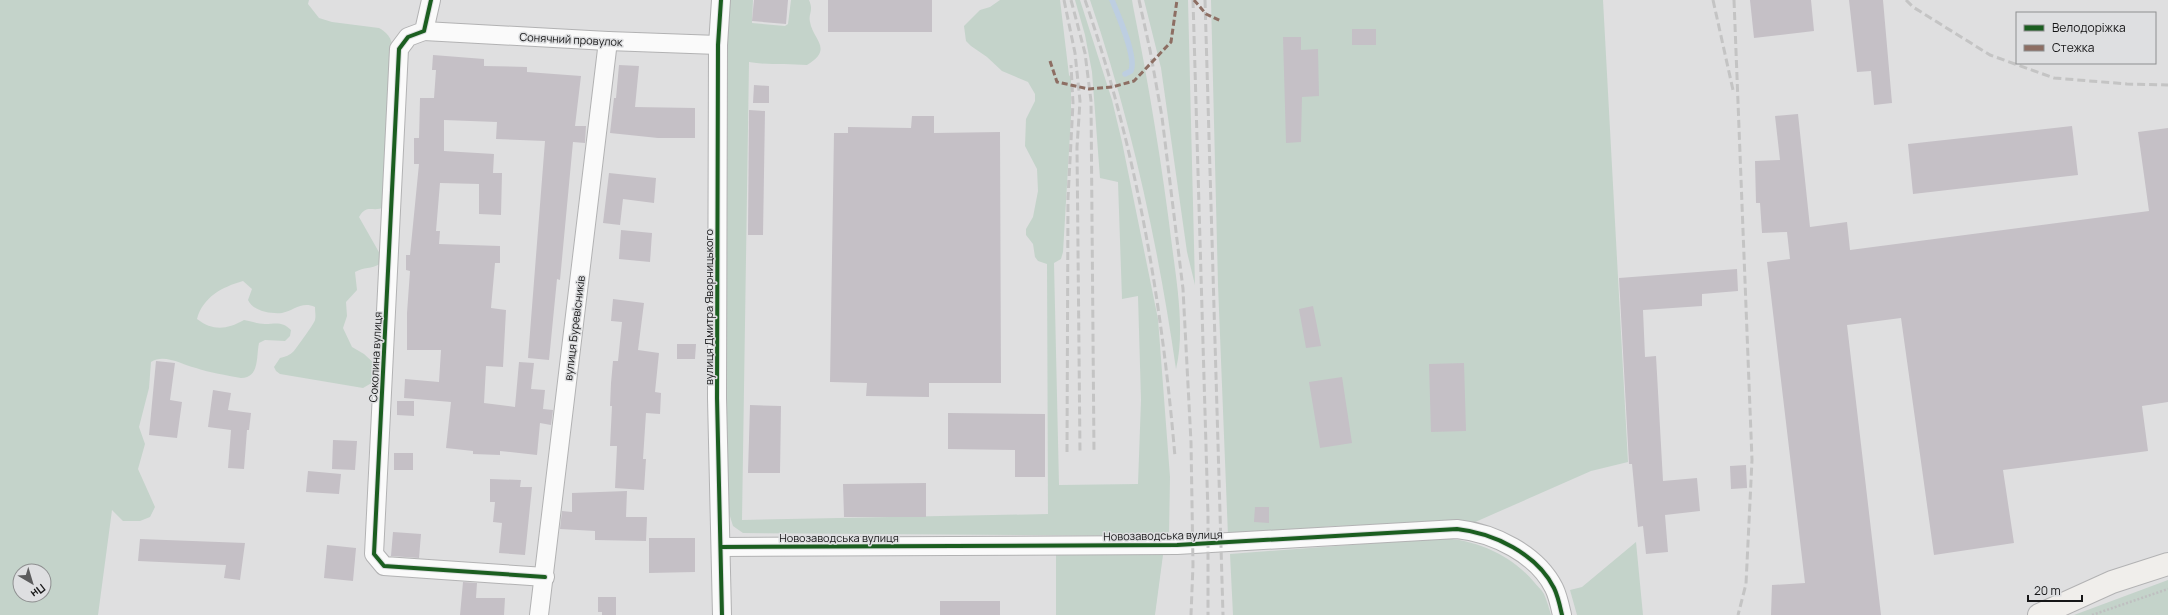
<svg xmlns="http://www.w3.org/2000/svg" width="2168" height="615" font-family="Manrope,sans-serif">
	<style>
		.green { fill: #c4d3ca; fill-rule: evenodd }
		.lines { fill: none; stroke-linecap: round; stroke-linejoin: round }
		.stream { stroke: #bdcee1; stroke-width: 5.5 }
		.building { fill: #c5c0c6 }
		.street-casing { stroke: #b2b2b3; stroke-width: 20 }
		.secondary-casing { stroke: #b2b2b3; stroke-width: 24 }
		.path { stroke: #bfbfc0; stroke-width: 2.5; stroke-dasharray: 2 2; stroke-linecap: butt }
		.street { stroke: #fafafa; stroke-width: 18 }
		.secondary { stroke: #f0eeeb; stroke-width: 22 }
		.rail { stroke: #c4c4c4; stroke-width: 3; stroke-dasharray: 8 4; stroke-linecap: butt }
		.quiet { stroke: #8d6e63; stroke-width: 3; stroke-dasharray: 6 3; stroke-linecap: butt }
		.cycleway-casing { stroke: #dedfe1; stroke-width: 6 }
		.cycleway { stroke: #1b5e20; stroke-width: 4 }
		.labels { text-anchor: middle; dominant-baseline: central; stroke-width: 3; stroke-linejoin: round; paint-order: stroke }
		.street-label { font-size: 11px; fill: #161617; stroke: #dedfe1 }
	</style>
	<rect width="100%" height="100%" fill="#dfdfe0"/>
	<!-- green -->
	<g class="green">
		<path d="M0,0H309L308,4L319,18L332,22L379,28C392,35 393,44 394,58L385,207C372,213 367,203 359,217L380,254V264C371,269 364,267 355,272L357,290L346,302L347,316L343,328L352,347L364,354L376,365L375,381L363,388L280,374L276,371L274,367L280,358C285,357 290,355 294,351C297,347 314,324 315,320C316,316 315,312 315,307C301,301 294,311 282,313C270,314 253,311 248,300L252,289L243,281C222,287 203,297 197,319C213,331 226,330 244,320C251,321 258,324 265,324C276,324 282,321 291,330L290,336L285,341L265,340L259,343C256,357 260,377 241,378C226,375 210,373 196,368C183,365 164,353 151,362L149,388L139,427L145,444L138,469L155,507L150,517L140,521H123L112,510L98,615H0ZM20,571H44V595H20Z"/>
		<path d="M725,0H753L752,23L785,26L788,24L791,0H809C814,12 808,13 810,22C813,40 834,49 807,65C787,64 768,65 749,62L742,520L1048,514L1047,264L1038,261L1035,257L1033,244L1026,235V229L1033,217L1038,191L1037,169L1025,146L1026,119L1035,101V94L1028,82L1002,71L987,57L971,46L966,41L964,26L980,10L990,7L1000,0H1060L1069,75L1071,78V117L1063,252L1061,259L1054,263L1059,485L1138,484L1141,400L1138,296L1122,299L1118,182L1100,178L1092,72L1085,35L1075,0H1080L1112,100L1122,142L1158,319L1170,477L1169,536L743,533L733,526L728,510L725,376Z"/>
		<path d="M1090,0H1132L1133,6C1149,86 1162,165 1172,246C1177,284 1185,332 1176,369C1158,244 1131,120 1090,0Z"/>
		<polygon points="1144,0 1188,0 1195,285 1187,252 1161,68"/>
		<polygon points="1211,0 1603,0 1628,462 1591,471 1473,523 1333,526 1228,536 1218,285"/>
		<path d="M1442,538C1477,540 1511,555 1534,582C1537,586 1542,590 1544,594C1547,601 1549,608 1551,615H1233L1230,554Z"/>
		<polygon points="1636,542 1643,615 1577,615 1570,590 1582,587"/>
		<polygon points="1056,551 1163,555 1155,615 1056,615"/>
		<polygon points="2168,580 2168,615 2074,615"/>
	</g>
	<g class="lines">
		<!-- stream -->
		<path class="stream" d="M1112,0C1118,15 1137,57 1131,71L1125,74"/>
	</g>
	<!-- building -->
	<g class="building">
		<polygon points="754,0 788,0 786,24 752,21"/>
		<rect x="828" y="0" width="104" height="32"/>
		<polygon points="1750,0 1811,0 1814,31 1754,38"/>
		<polygon points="1849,0 1883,0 1892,103 1874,105 1871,71 1857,72"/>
		<rect x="1352" y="29" width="24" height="16"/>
		<polygon points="1283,37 1301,37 1301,50 1318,49 1319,96 1302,97 1301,142 1286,143"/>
		<polygon points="433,55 484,59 484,66 527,67 527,72 581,76 575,126 586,126 585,143 573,142 560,280 557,279 549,360 528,358 545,141 496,139 497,122 444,120 444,151 494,154 493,173 502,173 501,215 479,214 479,184 440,183 436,231 440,231 439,244 500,246 500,263 495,263 491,308 506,310 503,367 486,366 484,403 515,407 519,362 534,363 531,389 545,390 543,409 553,410 551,425 540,423 537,455 500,451 500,455 473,454 473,451 446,448 451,402 404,398 405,379 439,382 441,350 407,350 407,313 410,271 406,270 406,255 410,255 419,164 414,164 414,138 419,138 420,98 434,98 436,70 432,70"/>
		<polygon points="619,65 639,66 635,107 695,108 695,138 658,138 610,133 614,98 616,98"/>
		<polygon points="754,85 769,86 769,103 753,103"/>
		<polygon points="749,110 765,111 763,235 748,235"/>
		<polygon points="1798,114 1810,227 1847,222 1850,250 2149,211 2138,132 2168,128 2168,402 2142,406 2148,451 2003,470 2014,543 1934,555 1901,318 1847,325 1881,615 1771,615 1772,585 1805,583 1767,262 1790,259 1787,232 1762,233 1760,203 1756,203 1755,161 1780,160 1775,116"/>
		<polygon points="912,116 934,116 934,133 1000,132 1001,383 929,383 929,397 866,396 867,383 830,382 834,133 848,133 848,127 911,128"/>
		<polygon points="2072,126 2078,175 1913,194 1908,144"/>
		<polygon points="609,173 656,178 654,203 623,199 620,225 603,223"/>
		<polygon points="621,230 652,233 650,262 619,259"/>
		<polygon points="1737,269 1738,291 1702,294 1702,306 1643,310 1645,357 1656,356 1663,481 1697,478 1700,511 1665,515 1668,552 1646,554 1643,526 1638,527 1632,464 1629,464 1619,278"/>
		<polygon points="613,299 644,303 638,350 659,353 655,392 661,393 660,414 646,413 643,459 646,459 644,490 615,488 617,446 610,446 612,406 610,406 611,383 613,361 618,361 622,322 611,321"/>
		<polygon points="1313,306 1321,346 1306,348 1299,309"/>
		<polygon points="677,344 696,344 695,359 677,359"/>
		<polygon points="156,361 175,363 170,400 182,402 177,438 149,435"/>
		<polygon points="1464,363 1466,431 1431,432 1429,364"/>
		<polygon points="1342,377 1352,443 1320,448 1309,382"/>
		<polygon points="213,390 231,393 228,410 251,413 249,430 247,430 244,469 228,468 231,430 208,427"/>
		<polygon points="397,401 414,401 414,416 397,415"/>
		<polygon points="750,405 781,406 780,473 748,473"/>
		<polygon points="948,413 1045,414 1045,477 1015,477 1015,450 948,449"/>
		<polygon points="333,440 357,441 355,470 332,469"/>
		<rect x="394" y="453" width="19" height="17"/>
		<polygon points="1746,465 1747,488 1731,489 1730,466"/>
		<polygon points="308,471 341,474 339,494 306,492"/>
		<polygon points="490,479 521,480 520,487 532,487 525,555 499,553 502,523 493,522 495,502 490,502"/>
		<polygon points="926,483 926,517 844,517 843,484"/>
		<polygon points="627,491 626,517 647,517 646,541 595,540 595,531 560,529 562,511 572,512 572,493"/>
		<polygon points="1255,507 1269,507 1269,523 1254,522"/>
		<polygon points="393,532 421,534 419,558 391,556"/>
		<polygon points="649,538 695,538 695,572 649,573"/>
		<polygon points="140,539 245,543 240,580 224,578 226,565 138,561"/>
		<polygon points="327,545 356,548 353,581 324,578"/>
		<polygon points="463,582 477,583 476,598 505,598 504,615 460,615"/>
		<polygon points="598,597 616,597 616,615 602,615 602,612 598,612"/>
		<rect x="940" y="601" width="60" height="14"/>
	</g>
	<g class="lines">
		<defs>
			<g id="street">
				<polyline points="431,0 424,31 408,37 399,49 374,554 384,566 545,577"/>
				<polyline points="721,0 718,45 717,398 722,615"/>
				<polyline points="424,31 608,41 718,45"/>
				<path d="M721,547L1177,545L1457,529C1494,533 1537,554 1554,588C1558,596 1560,606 1562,615"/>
				<polyline points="539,615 608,41"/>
			</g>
			<polyline id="secondary" points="2039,615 2112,582 2168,564"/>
		</defs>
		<!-- street casing -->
		<use href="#street" class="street-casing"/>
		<!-- secondary casing -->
		<use href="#secondary" class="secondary-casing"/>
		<!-- path -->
		<polyline class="path" points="2092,615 2168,589"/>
		<!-- street -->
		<use href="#street" class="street"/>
		<!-- secondary -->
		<use href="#secondary" class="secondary"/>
		<!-- rail -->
		<g class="rail">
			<polyline points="1064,0 1075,53 1080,101 1077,147 1080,453"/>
			<polyline points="1071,0 1085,53 1091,101 1094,453"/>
			<path d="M1085,0C1136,147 1162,302 1175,457"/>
			<polyline points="1139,0 1150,50 1162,117 1183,289 1191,442 1193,565 1191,615"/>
			<polyline points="1193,0 1208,515 1208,615"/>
			<polyline points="1205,0 1223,615"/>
			<polyline points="1713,0 1733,90"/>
			<polyline points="1734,0 1752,460 1746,584 1738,615"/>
			<polyline points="1906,0 1913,7 1990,55 2054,78 2127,84 2168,85"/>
			<polyline points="1067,452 1068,198 1073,103 1071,65"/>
		</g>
		<!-- quiet -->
		<g class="quiet">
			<polyline points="1194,0 1206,14 1221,21"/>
			<polyline points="1050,61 1057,82 1089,89 1112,87 1134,81 1171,42 1177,0"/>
		</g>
		<defs>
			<g id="cycleway">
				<polyline points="431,0 424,31 408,37 399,49 374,554 384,566 545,577"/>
				<polyline points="721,0 718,45 717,398 722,615"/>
				<path d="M721,547L1177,545L1457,529C1494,533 1537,554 1554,588C1558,596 1560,606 1562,615"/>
			</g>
		</defs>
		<!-- cycleway casing -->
		<use href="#cycleway" class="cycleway-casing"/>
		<!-- cycleway -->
		<use href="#cycleway" class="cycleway"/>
	</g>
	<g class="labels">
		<!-- street labels -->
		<g class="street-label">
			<text transform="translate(571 39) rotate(3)">Сонячний провулок</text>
			<text transform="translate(708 307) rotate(-90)">вулиця Дмитра Яворницького</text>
			<text transform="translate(574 328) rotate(-83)">вулиця Буревісників</text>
			<text transform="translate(375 357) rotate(-87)">Соколина вулиця</text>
			<text transform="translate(1163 535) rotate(-1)">Новозаводська вулиця</text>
			<text x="839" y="537">Новозаводська вулиця</text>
		</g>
	</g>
	<!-- legend -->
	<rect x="2016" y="12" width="140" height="52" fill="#dedfe1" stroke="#8e8f90"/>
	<rect x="2024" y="25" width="20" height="6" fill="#1b5e20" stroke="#8e8f90"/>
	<text x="2052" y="32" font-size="12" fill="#161617">Велодоріжка</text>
	<rect x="2024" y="45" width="20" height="6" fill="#8d6e63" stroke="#8e8f90"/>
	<text x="2052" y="52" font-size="12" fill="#161617">Стежка</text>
	<!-- north arrow -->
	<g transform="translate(32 583) rotate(142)"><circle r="19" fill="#dedfe1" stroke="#8e8f90"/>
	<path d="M0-3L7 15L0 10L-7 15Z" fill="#5c5c5d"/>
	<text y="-6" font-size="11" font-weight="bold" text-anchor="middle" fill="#161617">Пн</text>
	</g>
	<!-- scale -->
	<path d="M2028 595v6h54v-6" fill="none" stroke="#161617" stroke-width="2"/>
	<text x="2034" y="595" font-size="12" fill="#161617" stroke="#dedfe1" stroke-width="3" paint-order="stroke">20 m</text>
</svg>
